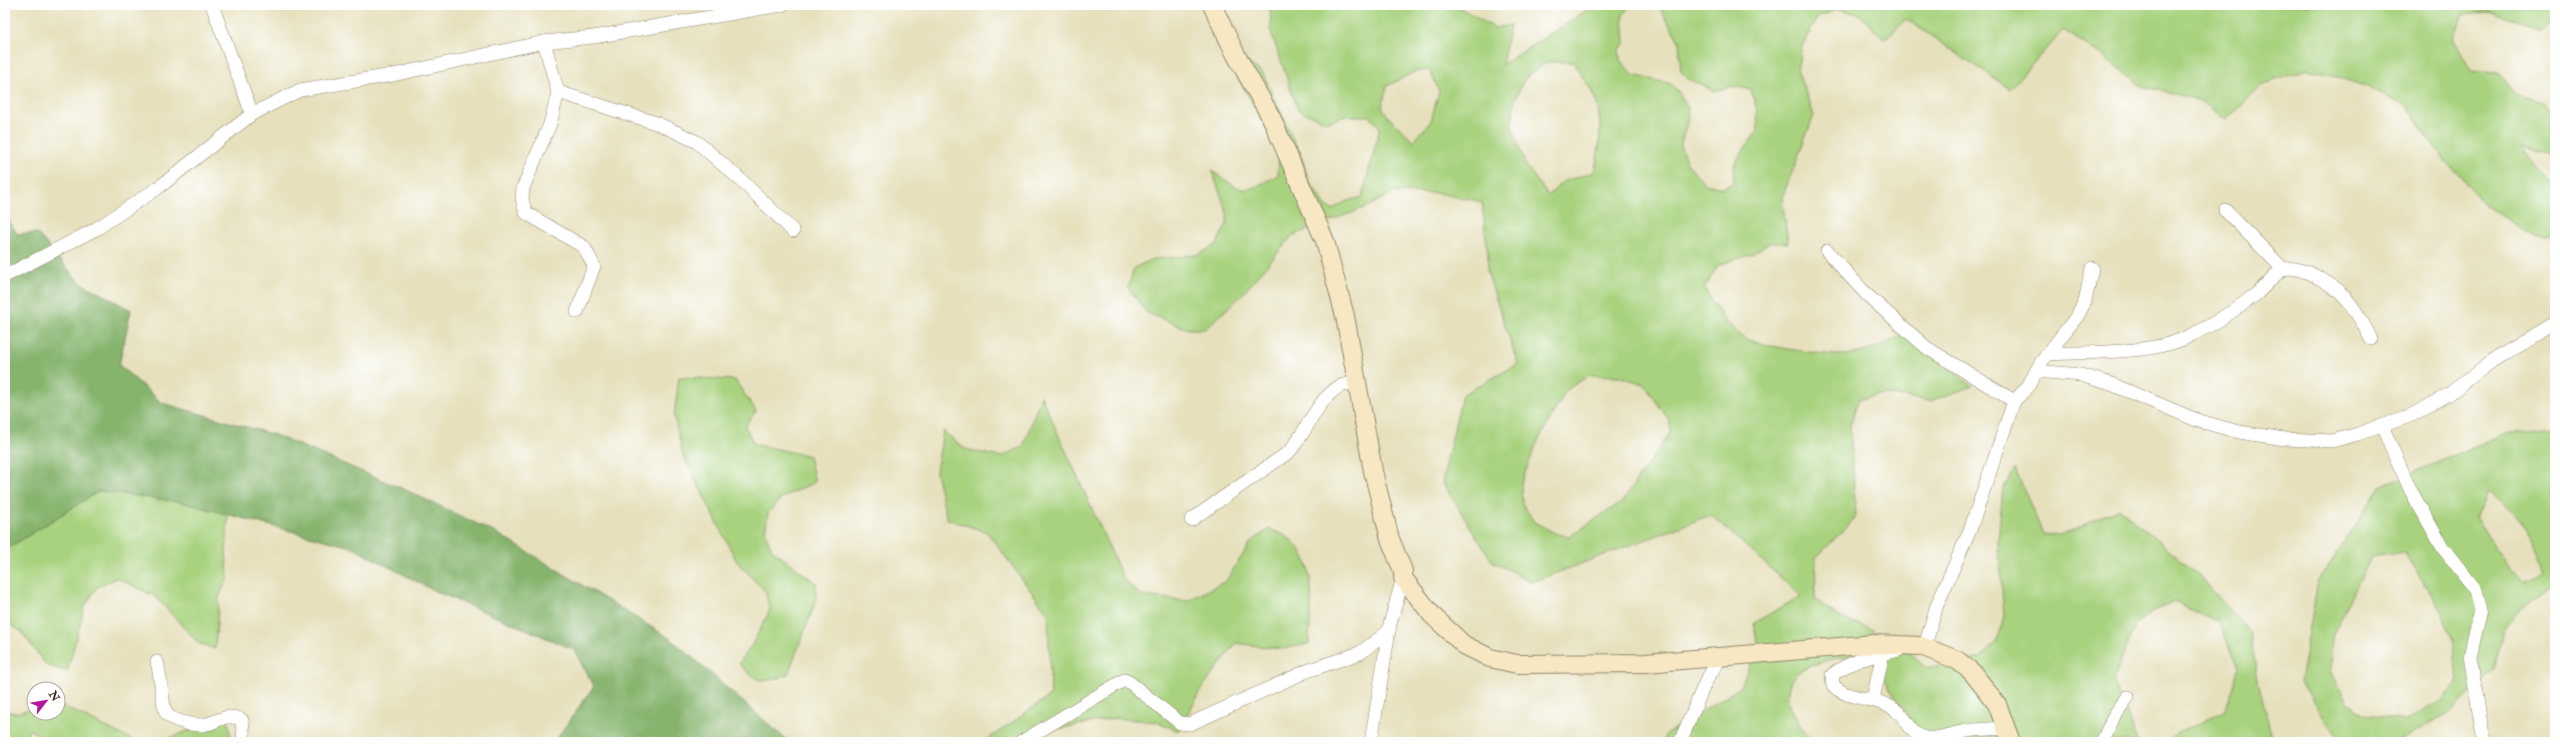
<svg xmlns="http://www.w3.org/2000/svg" width="2560" height="747" font-family="'IM FELL Double Pica',serif">
	<style>
		.green { fill: #a8d27e; stroke: #727e4e; fill-rule: evenodd }
		.forest { fill: #86b46d; stroke: #606f46 }
		.lines { fill: none; stroke-linecap: round; stroke-linejoin: round }
		.street-casing { stroke: #90856d; stroke-width: 14 }
		.secondary-casing { stroke: #90856d; stroke-width: 20 }
		.street { stroke: #fff; stroke-width: 13 }
		.secondary { stroke: #f7e8c3; stroke-width: 18 }
	</style>
	<rect width="100%" height="100%" fill="#fff"/>
	<filter id="ink" filterUnits="userSpaceOnUse"><feTurbulence type="fractalNoise" baseFrequency=".025" numOctaves="2"/><feDisplacementMap in="SourceGraphic" scale="8" xChannelSelector="R" yChannelSelector="G"/><feConvolveMatrix kernelMatrix="1 2 1 2 8 2 1 2 1" color-interpolation-filters="sRGB"/></filter>
	<filter id="wash" filterUnits="userSpaceOnUse"><feTurbulence type="fractalNoise" baseFrequency=".012" numOctaves="4" result="noise"/><feDisplacementMap in="SourceGraphic" scale="16" xChannelSelector="R" yChannelSelector="G"/><feGaussianBlur stdDeviation="0.9" result="paint"/><feColorMatrix in="noise" values="0 0 0 0 0 0 0 0 0 0 0 0 0 0 0 0 0 1.4 0 .05"/><feComposite in="paint" operator="in"/></filter>
	<g filter="url(#wash)">
		<rect width="100%" height="100%" fill="#e6e0bc"/>
		<!-- green -->
		<g class="green">
			<path d="M1270,5H1455L1495,28L1510,25L1502,65L1595,5H1630L1623,15L1625,43L1619,50L1620,60L1633,75L1671,84L1678,91L1688,108L1689,117L1680,145L1687,163L1705,184L1723,188L1733,183L1735,162L1758,130L1757,110L1751,90L1733,86L1714,91L1688,79L1681,72L1679,41L1658,5H2551L2555,14L2542,28L2488,12L2463,14L2453,38L2471,71L2499,73L2517,96L2545,103L2555,111V155L2522,147L2555,191V239L2545,241L2526,232L2485,205L2441,155L2405,105L2366,86L2308,69L2264,84L2226,120L2204,103L2165,91L2144,88L2098,52L2063,30L2010,89L1906,19L1884,40L1859,14L1837,9L1817,18L1802,46L1797,70L1814,115L1782,198L1788,243H1769L1752,254L1718,265L1704,288C1716,308 1726,326 1746,339C1759,346 1829,356 1845,355C1868,353 1888,343 1907,332L1955,373L1973,386L1930,401L1884,394L1859,399L1850,425L1856,517L1816,558L1815,599L1839,617L1871,629L1884,647L1909,652L1926,668L1980,658L1997,642L2004,617L1998,541L2003,489L2015,469L2043,534L2060,536L2119,508L2196,572L2250,633L2259,686L2273,742H2169L2178,732L2224,711L2233,690L2238,667L2219,622L2174,602L2152,612L2135,625L2113,681L2139,742H1924L1870,657C1851,653 1812,662 1796,674C1789,679 1787,694 1788,702C1789,711 1806,733 1811,742H1662L1666,734L1740,687L1758,647L1754,623L1801,596L1711,515L1532,582L1492,561L1442,482L1462,395L1518,364L1487,272L1488,255L1482,202L1438,193L1394,192L1369,206L1292,236L1241,296L1205,329H1188L1147,313L1128,288L1134,268L1153,259L1197,255L1216,245L1227,224V213L1212,171C1247,194 1240,195 1278,175L1279,151L1228,59L1211,34L1221,32L1237,55L1263,73L1302,159L1308,179L1324,204L1332,210L1345,202L1362,197L1380,128L1370,116H1346L1327,122L1298,110L1271,32ZM1547,62H1573C1580,74 1590,86 1595,99C1603,118 1600,152 1594,172L1562,182L1548,196L1525,164L1512,127L1514,102L1524,79ZM1430,70L1439,91L1431,121L1414,141L1389,118L1382,107L1387,86L1414,72ZM1590,375L1618,376L1644,384L1669,420L1671,431L1622,502L1570,536L1557,534L1534,522L1522,503L1521,483L1536,445L1566,390Z"/>
			<path d="M679,377L735,380L756,411L745,426L754,444L809,456L815,482L781,498L768,513L765,533L772,550L816,583V601L788,674C765,685 757,682 739,664L752,645L770,610L765,591L737,562L683,455L674,416Z"/>
			<path d="M1041,396L1124,580L1142,596L1187,601L1226,581L1251,542L1269,529C1275,532 1284,534 1289,538C1320,561 1310,610 1309,644L1280,649L1236,643L1202,688L1178,731L1158,722L1114,718L1043,732L1032,742H984L1051,695L1048,614L987,532L947,519L936,472L943,431L965,449L1000,457L1023,447Z"/>
			<path d="M2555,428V580L2526,603L2503,628L2494,670L2447,715L2395,742L2338,737L2300,682L2318,582L2380,487L2504,434ZM2489,491C2515,512 2536,534 2544,567C2539,576 2533,578 2523,580L2509,569L2476,518ZM2405,552L2441,611L2454,643L2457,684L2440,701L2406,721L2367,715L2347,703L2331,671L2332,637L2371,557Z"/>
			<polygon points="99,491 181,502 228,514 226,552 228,578 219,597 215,649 198,643 155,596 117,578 97,587 85,606 67,672 46,665 21,631 5,622 5,550"/>
			<polygon points="58,704 137,742 49,742 29,729 24,742 5,742 5,711 15,713 34,708 34,713 58,713"/>
			<polygon points="227,711 231,742 160,742 220,718"/>
		</g>
		<!-- forest -->
		<polygon class="forest" points="5,213 17,234 37,233 79,282 131,310 119,365 162,403 275,435 408,491 498,534 671,639 789,742 554,742 594,686 573,649 437,592 351,547 181,502 99,491 5,550"/>
	</g>
	<g filter="url(#ink)">
		<g class="lines">
			<defs>
				<g id="street">
					<polyline points="212,5 252,114"/>
					<polyline points="544,42 558,92 550,124 523,188 522,199 526,213 584,247 594,266 577,312"/>
					<polyline points="558,92 659,124 697,142 742,181 793,231"/>
					<polyline points="2225,210 2283,269"/>
					<polyline points="1827,251 1867,295 1927,348 2014,401"/>
					<polyline points="5,276 96,229 158,188 252,114 300,90 393,75 544,42 593,37 782,5"/>
					<path d="M2047,354C2086,352 2148,354 2183,339C2208,328 2233,312 2255,295C2264,288 2272,276 2282,270C2289,266 2301,270 2309,273C2343,288 2355,307 2371,339"/>
					<polyline points="2036,371 2081,375 2111,384 2199,421 2239,432 2285,439 2332,441 2358,434 2412,415 2449,394 2492,361 2555,323"/>
					<polyline points="2382,426 2411,491 2443,548 2476,590 2481,610 2470,656 2484,742"/>
					<path d="M1191,520L1289,452C1307,432 1315,403 1337,388C1342,384 1351,384 1357,382"/>
					<polyline points="1924,649 1937,605 1970,530 2014,401 2027,388 2042,361 2078,315 2085,301 2092,268"/>
					<path d="M1899,650C1876,655 1851,660 1832,675L1833,685C1848,702 1880,695 1899,713C1908,720 1912,736 1925,738C1938,740 1953,733 1967,731C1980,729 1993,729 2006,728"/>
					<path d="M157,662C160,671 163,708 166,713C171,721 192,725 201,725C215,725 225,711 242,720L244,742"/>
					<polyline points="1873,699 1883,653"/>
					<polyline points="1021,742 1124,680 1129,682 1180,723 1190,724 1307,671 1360,653 1389,631"/>
					<polyline points="1371,742 1390,624 1403,578"/>
					<polyline points="1680,742 1706,681 1720,658"/>
					<polyline points="2102,742 2115,714 2128,697"/>
				</g>
				<polyline id="secondary" points="1212,5 1236,55 1271,117 1325,241 1345,316 1373,471 1390,539 1403,571 1403,578 1432,615 1464,645 1490,658 1517,664 1646,663 1874,644 1921,646 1957,660 1972,672 1997,704 2011,742"/>
			</defs>
			<!-- street casing -->
			<use href="#street" class="street-casing"/>
			<!-- secondary casing -->
			<use href="#secondary" class="secondary-casing"/>
			<!-- street -->
			<use href="#street" class="street"/>
			<!-- secondary -->
			<use href="#secondary" class="secondary"/>
		</g>
	</g>
	<!-- margin -->
	<rect width="2560" height="747" fill="none" stroke="#fff" stroke-width="20"/>
	<!-- north arrow -->
	<g transform="translate(46 701) rotate(59)"><circle r="19" fill="#ffffff" stroke="#b1aaa5"/>
	<path d="M0-3L7 15L0 10L-7 15Z" fill="#b5179e"/>
	<text y="-6" font-size="11" font-weight="bold" text-anchor="middle" fill="#3b2a1e">N</text>
	</g>
</svg>
